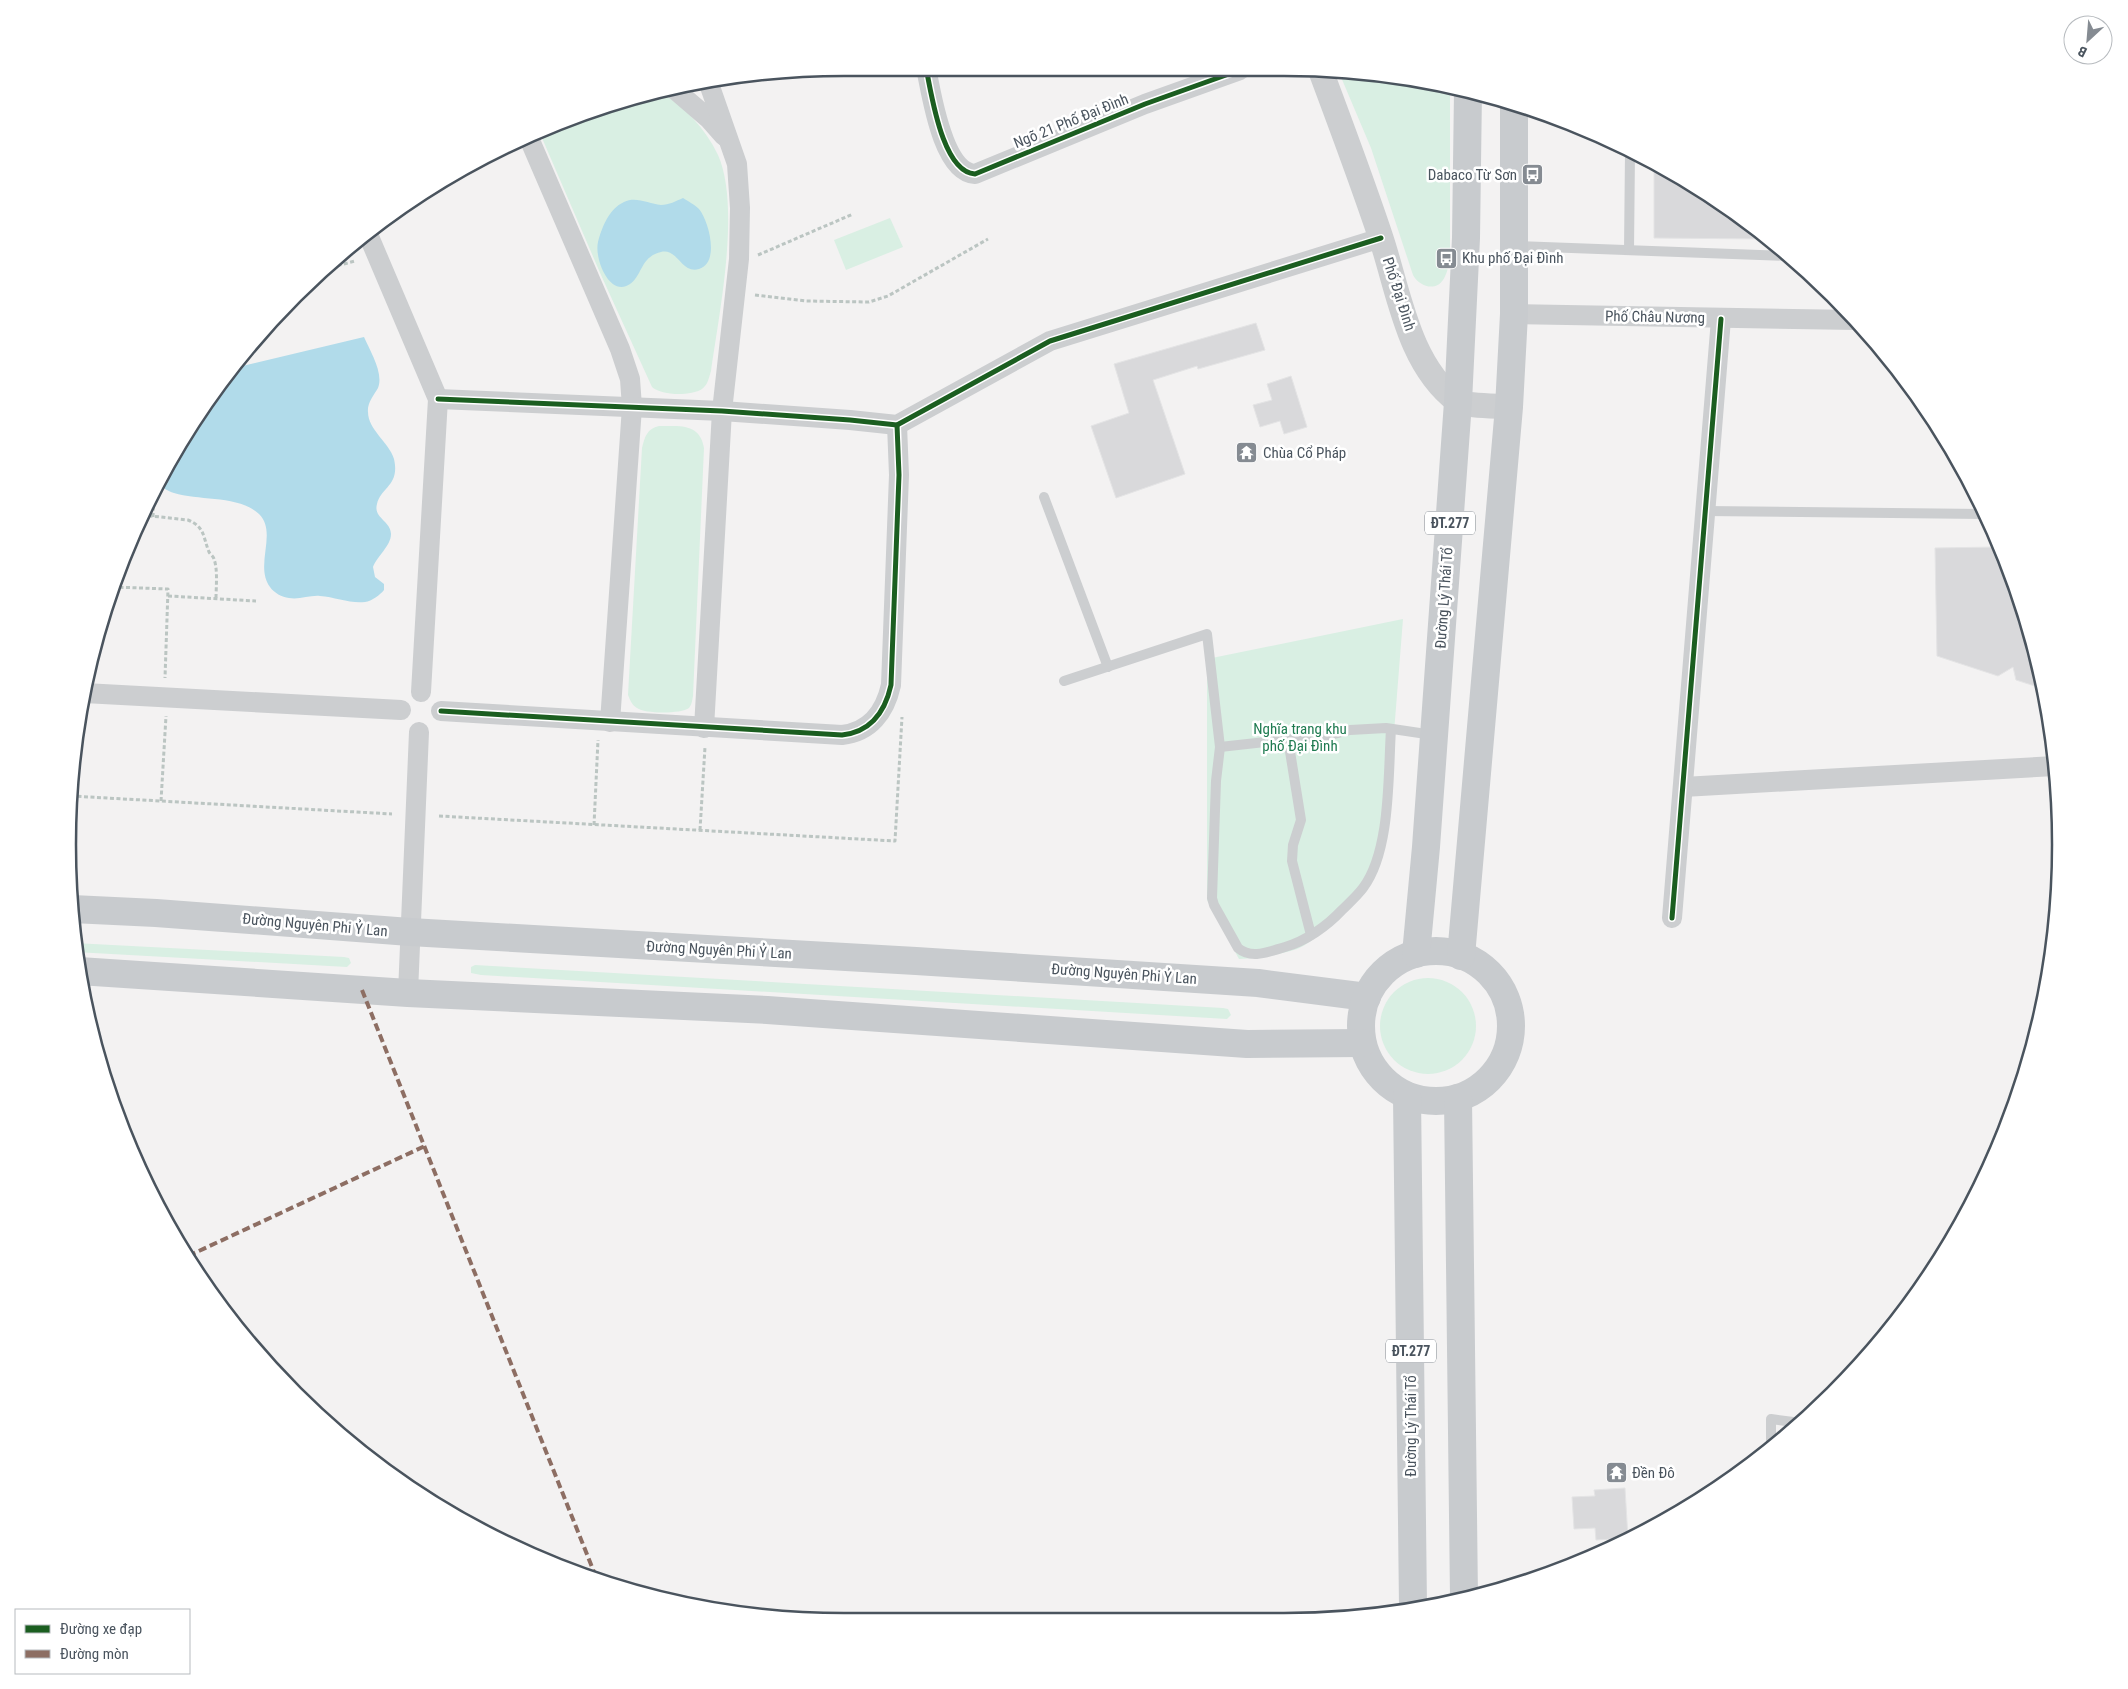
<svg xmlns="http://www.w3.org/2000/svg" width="2128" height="1689" font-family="'Roboto Condensed',sans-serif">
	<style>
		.green { fill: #d9efe3 }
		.water { fill: #b1dbea }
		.building { fill: #d9d9db; stroke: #e4e4e5 }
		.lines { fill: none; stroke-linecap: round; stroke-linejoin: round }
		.path { stroke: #bbc5c2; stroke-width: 3; stroke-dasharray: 4 2.5; stroke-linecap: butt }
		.service { stroke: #ccced0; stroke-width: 10 }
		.minor { stroke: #ccced0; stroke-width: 20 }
		.tertiary { stroke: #ccced0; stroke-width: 25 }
		.primary { stroke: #c8cbce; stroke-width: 28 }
		.quiet { stroke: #8d6e63; stroke-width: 4; stroke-dasharray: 8 4; stroke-linecap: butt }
		.cycleway-casing { stroke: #fff; stroke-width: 8 }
		.cycleway { stroke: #1b5e20; stroke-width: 5 }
		.labels { text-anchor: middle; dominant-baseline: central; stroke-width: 5; stroke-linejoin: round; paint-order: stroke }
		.shield { fill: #fff; stroke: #80878e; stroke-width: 1 }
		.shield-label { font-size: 14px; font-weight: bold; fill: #4a545e }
		.street-label { font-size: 15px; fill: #4a545e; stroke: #fff }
		.poi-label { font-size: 15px; fill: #4a545e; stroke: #fff; text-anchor: start }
		.park-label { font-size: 15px; fill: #1f7b51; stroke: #fff }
		.rim { fill: none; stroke: #4a545e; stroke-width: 2.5 }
	</style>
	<rect width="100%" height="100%" fill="#f3f2f2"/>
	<!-- green -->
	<g class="green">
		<path d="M1338,70L1435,82L1450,87V260C1448,267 1447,274 1443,280C1435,292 1419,286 1413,275L1371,148Z"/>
		<path d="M659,91C683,105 706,129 718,155C741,207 719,314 711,371C709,377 708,385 702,389C691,396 662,396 652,387L601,275L539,131L644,94Z"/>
		<polygon points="890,218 903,247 846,270 834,240"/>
		<path d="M659,426C680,426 700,423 704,448L693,696C692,701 692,704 689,708C681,714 645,714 637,708C632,705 630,700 628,695L642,448C645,436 647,429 659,426Z"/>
		<path d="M1403,619L1385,846C1372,887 1359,904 1326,929C1317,936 1307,945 1297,949C1279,955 1259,958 1239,959L1207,900V659Z"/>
		<polygon points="74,943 344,957 349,958 351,963 347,967 75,952"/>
		<polygon points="475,965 1223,1008 1228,1009 1231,1015 1227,1019 481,975 471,973 471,967"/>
		<circle cx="1428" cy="1026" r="48"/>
	</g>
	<!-- water -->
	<g class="water">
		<path d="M683,198C688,201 695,205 699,209C709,221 720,263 699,269C681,274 678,248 661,252C640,257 643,275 630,284C610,298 594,259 598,242C602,227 609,209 624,202C636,196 649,204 661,205C669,205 676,201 683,198Z"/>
		<path d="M364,337C370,351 384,373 378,388C374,395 367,403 368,412C368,430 389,442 394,459C400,486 381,487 377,504C373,518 391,521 391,534C391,546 377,556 373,567L375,577L384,584V590C380,595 372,601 365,602C351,604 335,597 320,596C310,595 299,600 289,598C282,597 274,593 270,587C254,565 278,533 259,514C239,495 199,501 174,493C167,491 164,487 157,486L172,456L230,369Z"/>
	</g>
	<!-- building -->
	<g class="building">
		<polygon points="1654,163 1672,171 1765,239 1654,238"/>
		<polygon points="1256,323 1265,350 1198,369 1197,366 1153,380 1185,474 1116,498 1091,426 1129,413 1114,364"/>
		<polygon points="1291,376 1307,427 1284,434 1280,421 1260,427 1253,405 1272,400 1267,384"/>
		<polygon points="1998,547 2019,595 2041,688 2016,680 2013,667 1998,676 1937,656 1935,548"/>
		<polygon points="1625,1488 1628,1538 1596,1540 1595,1528 1574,1529 1572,1497 1595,1496 1594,1490"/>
	</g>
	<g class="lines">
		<!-- path -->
		<g class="path">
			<polyline points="758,255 853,214"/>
			<polyline points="325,269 355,261"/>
			<polyline points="755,295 806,301 869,302 888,296 988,239"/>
			<path d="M142,515L188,520C205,527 203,537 209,552C210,554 213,556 214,559C218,570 216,587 216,599"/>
			<polyline points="153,517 154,491"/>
			<polyline points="113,587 168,589 165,678"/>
			<polyline points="168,596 256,601"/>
			<polyline points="71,796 392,814"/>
			<polyline points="161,801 166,716"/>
			<polyline points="439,816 895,841 902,717"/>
			<polyline points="594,825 598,740"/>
			<polyline points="700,830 705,747"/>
		</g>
		<!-- service -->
		<g class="service">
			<polyline points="1514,246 1790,256"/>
			<polyline points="1629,250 1630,153"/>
			<polyline points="1044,497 1108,667"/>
			<polyline points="1705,511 1983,514"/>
			<polyline points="1064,681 1207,634 1220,747 1330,735 1350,730 1386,728 1433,735"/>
			<polyline points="1288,739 1301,820 1293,845 1292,861 1311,935"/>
			<path d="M1220,747L1216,781L1212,898L1214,905L1238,948C1252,960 1270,951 1285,947C1306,941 1327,926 1342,910C1349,903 1357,896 1363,888C1391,851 1388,775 1391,729"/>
			<polyline points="1771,1446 1771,1419 1801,1423"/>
		</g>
		<!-- minor -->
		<g class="minor">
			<path d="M927,73C932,97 943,172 975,174L1145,104L1240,70"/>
			<polyline points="673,88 709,119 724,136"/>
			<polyline points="528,136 620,349 630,379 632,407 610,722"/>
			<polyline points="367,232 438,399 421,692"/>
			<polyline points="1514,314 1856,320"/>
			<polyline points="438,399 722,411 850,420 897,425 1050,341 1381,238"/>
			<polyline points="84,693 401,710"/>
			<path d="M441,711L842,735C870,732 885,712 891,685L899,475L897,425"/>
			<polyline points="704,728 722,411 739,259 740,208 737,164 708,81"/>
			<polyline points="1683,787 2055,766"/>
			<polyline points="1672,918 1721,319"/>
			<polyline points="408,993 419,732"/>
		</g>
		<!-- tertiary -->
		<path class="tertiary" d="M1320,69C1341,125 1362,181 1381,238C1399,292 1408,364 1457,401C1464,406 1499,406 1509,407"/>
		<!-- primary -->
		<g class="primary">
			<polyline points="72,909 156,913 410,932 916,961 1258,983 1367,997"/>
			<circle cx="1436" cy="1026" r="75"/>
			<polyline points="1416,954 1426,847 1458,402 1466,238 1468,91"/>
			<polyline points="1461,956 1509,407 1514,314 1514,103"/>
			<polyline points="79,971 408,993 767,1010 1247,1044 1362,1043"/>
			<polyline points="1407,1096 1413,1607"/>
			<polyline points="1458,1098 1464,1598"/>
		</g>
		<!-- quiet -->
		<g class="quiet">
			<polyline points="362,990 596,1577"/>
			<polyline points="188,1256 425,1146"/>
		</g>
		<defs>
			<g id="cycleway">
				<path d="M927,73C932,97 943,172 975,174L1145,104L1240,70"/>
				<polyline points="438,399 722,411 850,420 897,425 1050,341 1381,238"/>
				<path d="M441,711L842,735C870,732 885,712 891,685L899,475L897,425"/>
				<polyline points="1672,918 1721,319"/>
			</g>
		</defs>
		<!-- cycleway casing -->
		<use href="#cycleway" class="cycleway-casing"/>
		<!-- cycleway -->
		<use href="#cycleway" class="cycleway"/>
	</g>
	<!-- icons -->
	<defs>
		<symbol id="bus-square" viewBox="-11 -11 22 22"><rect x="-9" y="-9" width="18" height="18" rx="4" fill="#858b92" stroke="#fff"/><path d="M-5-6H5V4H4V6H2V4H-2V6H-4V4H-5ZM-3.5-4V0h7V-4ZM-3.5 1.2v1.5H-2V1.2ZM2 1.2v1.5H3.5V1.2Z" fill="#fff"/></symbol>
		<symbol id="temple-square" viewBox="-11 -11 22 22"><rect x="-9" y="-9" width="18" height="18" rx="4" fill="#858b92" stroke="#fff"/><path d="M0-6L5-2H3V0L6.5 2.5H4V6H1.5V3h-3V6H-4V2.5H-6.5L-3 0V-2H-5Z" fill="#fff"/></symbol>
	</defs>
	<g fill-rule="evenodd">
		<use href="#bus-square" x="1520" y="162" width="25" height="25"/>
		<use href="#bus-square" x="1434" y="246" width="25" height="25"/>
		<use href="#temple-square" x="1234" y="440" width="25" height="25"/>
		<use href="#temple-square" x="1604" y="1460" width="25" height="25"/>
	</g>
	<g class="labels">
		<!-- shield labels -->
		<g class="shield">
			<rect x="1425" y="511.5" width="50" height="23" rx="4"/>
			<rect x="1386" y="1339.5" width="50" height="23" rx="4"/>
		</g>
		<g class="shield-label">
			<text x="1450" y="523">ĐT.277</text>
			<text x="1411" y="1351">ĐT.277</text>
		</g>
		<!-- street labels -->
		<g class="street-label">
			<text transform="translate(1071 121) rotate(-22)">Ngõ 21 Phố Đại Đình</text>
			<text transform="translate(1399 294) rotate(72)">Phố Đại Đình</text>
			<text transform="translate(1655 317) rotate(1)">Phố Châu Nương</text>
			<text transform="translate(1444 598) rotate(-86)">Đường Lý Thái Tổ</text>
			<text transform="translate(315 925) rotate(5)">Đường Nguyên Phi Ỷ Lan</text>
			<text transform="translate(719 950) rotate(3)">Đường Nguyên Phi Ỷ Lan</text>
			<text transform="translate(1124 974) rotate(4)">Đường Nguyên Phi Ỷ Lan</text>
			<text transform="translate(1411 1426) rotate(-90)">Đường Lý Thái Tổ</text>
		</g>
		<!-- poi labels -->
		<g class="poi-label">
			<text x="1517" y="175" text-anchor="end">Dabaco Từ Sơn</text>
			<text x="1462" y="258">Khu phố Đại Đình</text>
			<text x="1263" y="453">Chùa Cổ Pháp</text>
			<text x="1632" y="1473">Đền Đô</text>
		</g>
		<!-- park labels -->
		<g class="park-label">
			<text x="1300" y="729">Nghĩa trang khu<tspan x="1300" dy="17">phố Đại Đình</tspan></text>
		</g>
	</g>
	<!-- crop -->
	<path d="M0 0H2128V1689H0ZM844 76H1284A768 768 0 0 1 2052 844V845A768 768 0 0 1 1284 1613H844A768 768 0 0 1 76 845V844A768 768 0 0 1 844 76Z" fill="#fff" fill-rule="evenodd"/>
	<path class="rim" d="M844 76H1284A768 768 0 0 1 2052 844V845A768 768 0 0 1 1284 1613H844A768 768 0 0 1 76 845V844A768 768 0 0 1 844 76Z"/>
	<!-- legend -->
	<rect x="15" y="1609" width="175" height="65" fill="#ffffff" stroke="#b7bbbf"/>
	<rect x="25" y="1625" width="25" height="8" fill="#1b5e20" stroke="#b7bbbf"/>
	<text x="60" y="1634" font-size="15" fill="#4a545e">Đường xe đạp</text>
	<rect x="25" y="1650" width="25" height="8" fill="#8d6e63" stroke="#b7bbbf"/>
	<text x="60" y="1659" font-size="15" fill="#4a545e">Đường mòn</text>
	<!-- north arrow -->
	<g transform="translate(2088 40) rotate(206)"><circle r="24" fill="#ffffff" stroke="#b7bbbf"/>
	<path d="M0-4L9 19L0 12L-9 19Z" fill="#858b92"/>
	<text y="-8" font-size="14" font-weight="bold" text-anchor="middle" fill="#4a545e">B</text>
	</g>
</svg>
